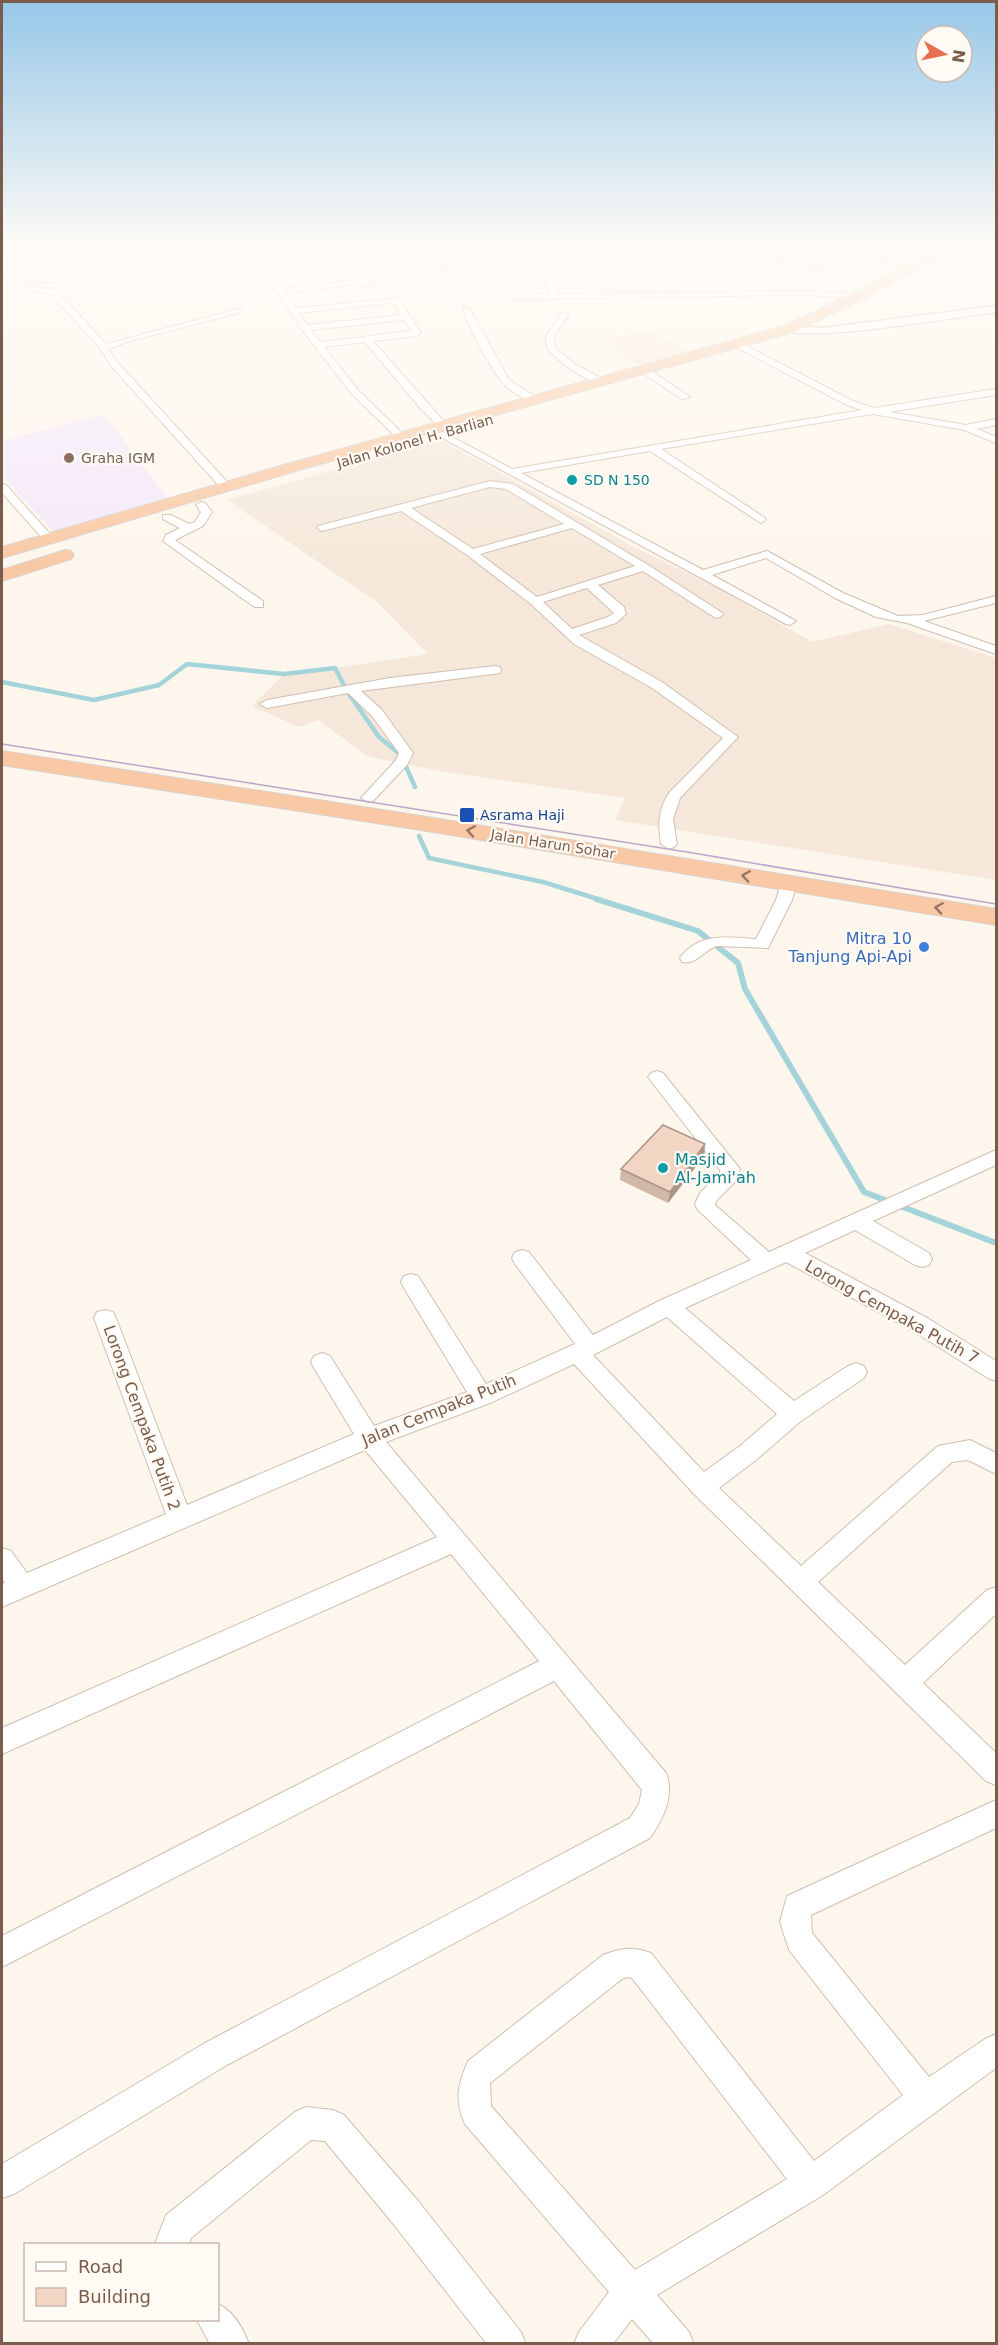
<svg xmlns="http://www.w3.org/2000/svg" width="998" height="2345" font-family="'DejaVu Sans',sans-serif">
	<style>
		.residential { fill: #f5e8da }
		.commercial { fill: #fde8e0 }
		.education { fill: #f3e8fa }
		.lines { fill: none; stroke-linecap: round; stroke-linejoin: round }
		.stream-far1 { stroke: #a5d3da; stroke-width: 4.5 }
		.stream { stroke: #a5d3da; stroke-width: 6 }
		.minor-casing { stroke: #d1beb0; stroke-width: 2 }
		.tertiary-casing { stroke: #d1beb0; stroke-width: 3 }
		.trunk-casing { stroke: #dad1cd; stroke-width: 2 }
		.minor { fill: #fff; fill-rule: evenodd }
		.tertiary { fill: #fff; fill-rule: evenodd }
		.trunk { fill: #f9c8a4; fill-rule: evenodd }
		.tram { stroke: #b9a8c9; stroke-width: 1.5 }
		.wall { fill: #d1b7a8 }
		.shaded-wall { fill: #aa9588 }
		.building { fill: #f3d5c3; stroke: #aa9588; stroke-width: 1.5 }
		.oneway { stroke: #9a7763 }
		.education-dot { fill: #8d6e63; stroke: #fffaf3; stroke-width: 2 }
		.culture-dot { fill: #0f9aa8; stroke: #fffaf3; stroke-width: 2 }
		.transit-dot { fill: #1a4fb4; stroke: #fffaf3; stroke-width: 2 }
		.shop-dot { fill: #3f7fe0; stroke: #fffaf3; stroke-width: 2 }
		.labels { text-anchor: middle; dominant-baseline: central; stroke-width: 4.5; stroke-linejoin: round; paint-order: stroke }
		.far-street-label { font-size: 14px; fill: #7a5c4d; stroke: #fffaf3 }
		.far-education-label { font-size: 14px; fill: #785e54; stroke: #fffaf3; text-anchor: start }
		.far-culture-label { font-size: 14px; fill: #0d838f; stroke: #fffaf3; text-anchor: start }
		.far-transit-label { font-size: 14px; fill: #164399; stroke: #fffaf3; text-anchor: start }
		.shop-label { font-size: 16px; fill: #366cbe; stroke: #fffaf3; text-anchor: end }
		.culture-label { font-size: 16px; fill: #0d838f; stroke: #fffaf3; text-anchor: start }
		.street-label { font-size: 16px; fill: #7a5c4d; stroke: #fffaf3 }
	</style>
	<rect width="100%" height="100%" fill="#fdf6ec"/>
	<!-- residential -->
	<polygon class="residential" points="441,440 632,546 720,589 812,642 889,624 996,658 996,880 615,820 625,798 440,771 369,757 318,720 299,727 252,706 282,676 428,654 377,602 227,500"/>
	<!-- commercial -->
	<polygon class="commercial" points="653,330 688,352 637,365 603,338"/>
	<!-- education -->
	<polygon class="education" points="104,414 168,499 53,531 2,476 2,441"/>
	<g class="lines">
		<!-- stream-far1 -->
		<g class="stream-far1">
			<polyline points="2,682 94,700 159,685 187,664 284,674 335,668 347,691 379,737 401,755 415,787"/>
			<polyline points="419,836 429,858 543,882 601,900"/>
		</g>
		<!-- stream -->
		<polyline class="stream" points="596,899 698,931 738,963 745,989 864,1192 996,1243"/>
		<defs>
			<g id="minor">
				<path d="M23,244H40L35,246L73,274L116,267L84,244H93L124,266L162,259L140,244H149L170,258L207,252L199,244H213L259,268L282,289L354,280L311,244H319L363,279L398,275V279H395L368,283L371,286L367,288L359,284L285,293L296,308L398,298L421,333L417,336L373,341L448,426L440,428L421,409L365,342L324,347L358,390L407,438L399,440L352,394L302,330L275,290L253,272L213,250L216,255L73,280L53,282L2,279V275L53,278L65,276L54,267L2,266V262L47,263L28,248L2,253V249ZM393,303L401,315L307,325L299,313ZM404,320L412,331L320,342L311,330Z"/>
				<path d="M382,244L417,247L452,244C434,254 399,255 382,244Z"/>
				<polygon points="690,244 705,244 891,280 887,282"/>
				<polygon points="816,244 829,244 918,266 914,268"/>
				<path d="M535,255L539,257L559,294L805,291L858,294L862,296L858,298L805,295L513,299H510V295L551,294L539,271L435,275L419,262L423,260ZM533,259L537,267L437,271L430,264Z"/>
				<polygon points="28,287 55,289 106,344 242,308 242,312 127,342 108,349 118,363 230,485 230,489 222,489 112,367 99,347 50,293 28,291"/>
				<path d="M463,307L470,309L509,380L538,398V402C529,403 508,390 502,382C493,372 463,318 463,307Z"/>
				<path d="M562,312L569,314L554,336L555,347L573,363L603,379V383C587,384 557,360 547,348L546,336Z"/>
				<polygon points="735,340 853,401 874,408 996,389 996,395 889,412 966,425 996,419 996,425 977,429 996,437 996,443 964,430 873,414 661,449 765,518 766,520 761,523 650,451 521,473 703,570 767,551 843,593 898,616 923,615 996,596 996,603 924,621 996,646 996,654 907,623 876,617 835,598 766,558 712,575 796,621 790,625 786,624 435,434 443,432 512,469 862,410 847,405 732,345 731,343"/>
				<polygon points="647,372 653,372 690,397 682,399 647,376"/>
				<path d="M490,481L513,484L648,565L724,614L718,618L714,617L643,571L598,585L624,607L626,614L616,623L579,635L662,682L738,737L680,798L673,819L677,844L674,847L669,849L661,844C658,825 658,810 669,793L723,738L652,688L574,644L531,604L467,555L401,511L322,531L317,528L318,526ZM490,487L506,489L564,524L473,549L411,508ZM572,528L635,566L537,597L480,554ZM587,588L614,613L608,617L572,629L543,602Z"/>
				<polygon points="2,484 6,485 52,536 52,540 44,540 2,493"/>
				<polygon points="201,502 205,503 212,512 203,526 175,540 263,601 263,607 255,607 243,599 163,541 166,535 180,528 163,519 163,515 171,515 189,524 195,522 201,512 196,505"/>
				<polygon points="495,666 500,667 501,670 500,673 361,691 382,710 413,753 407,765 373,801 368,802 361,798 396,760 399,753 372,716 348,693 267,708 260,704 267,700 390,678"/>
				<path d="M789,878L797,883L792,900L768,948L717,946C704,950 697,965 682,962L680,958C699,932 728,937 756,939L776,900L781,883Z"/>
				<path d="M657,1071L663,1073L740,1169L736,1181L716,1201L715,1205L769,1252L996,1150V1165L873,1221L929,1253L932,1259L929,1265L922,1267L915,1265L855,1230L805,1253L929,1319L996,1361V1381L988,1378L913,1331L786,1262L685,1308L794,1401L848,1366L856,1363L864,1366L867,1372L864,1378L801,1421L756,1460L719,1488L801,1566L938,1446L970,1440L996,1453V1474L968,1460L952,1462L818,1582L905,1665L987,1590L996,1587V1614L923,1683L996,1753V1785L986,1781L694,1494L574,1364L490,1403L386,1442L666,1773C675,1796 663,1819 650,1838L227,2065L14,2194L2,2198V2164L205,2043L630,1818L639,1804L642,1790L554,1681L2,1967V1936L539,1661L451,1554L2,1754V1728L437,1537L365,1450L2,1607V1584L5,1583L2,1578V1548L11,1551L27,1573L166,1514L94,1318L97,1312L105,1310L113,1312L116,1318L187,1505L354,1434L314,1368L311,1362L314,1356L322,1353L330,1356L374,1426L467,1392L404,1288L401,1282L404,1276L411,1274L418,1276L486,1384L575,1344L515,1264L512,1258L515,1252L522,1250L529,1252L593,1335L661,1300L751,1260L697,1209L695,1204L700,1193L720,1173V1170L651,1081L648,1077L651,1073ZM667,1317L777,1414L740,1446L704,1472L593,1355Z"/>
				<path d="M996,1800V1828L811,1915L812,1933L929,2077L985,2039L996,2034V2068L823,2195L657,2295L689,2332L694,2344H654L632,2319L613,2344H574L579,2332L609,2292L465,2124C454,2099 458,2085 468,2061L603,1955C621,1948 633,1946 651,1953L814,2161L903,2095L789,1950L780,1922L787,1896ZM628,1977L632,1978L787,2179L635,2270L491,2106L490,2083L622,1979Z"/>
				<polygon points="306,2107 333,2110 344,2115 419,2202 521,2332 526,2344 487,2344 395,2226 325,2141 311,2140 191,2238 189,2244 155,2244 166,2215 295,2112"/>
				<path d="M218,2304C233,2311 243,2328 249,2344H210L197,2320H218Z"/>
			</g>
			<path id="tertiary" d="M996,306V312C963,316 803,344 784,329L789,326L823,328Z"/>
			<g id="trunk">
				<polygon points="946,244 960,244 873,294 794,332 299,470 2,558 2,547 287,464 784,326 865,288"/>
				<polygon points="65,550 71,551 74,555 71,559 2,581 2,570"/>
				<polygon points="2,751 421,816 996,909 996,925 421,830 2,765"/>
			</g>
		</defs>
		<!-- minor casing -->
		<use href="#minor" class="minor-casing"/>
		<!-- tertiary casing -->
		<use href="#tertiary" class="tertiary-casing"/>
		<!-- trunk casing -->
		<use href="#trunk" class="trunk-casing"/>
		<!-- minor -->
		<use href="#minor" class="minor"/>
		<!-- tertiary -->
		<use href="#tertiary" class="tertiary"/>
		<!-- trunk -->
		<use href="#trunk" class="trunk"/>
		<!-- tram -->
		<polyline class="tram" points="2,744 687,852 996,904"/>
	</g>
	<!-- wall -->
	<polygon class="wall" points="705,1144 704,1156 668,1203 620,1180 621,1169"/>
	<!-- shaded-wall -->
	<polygon class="shaded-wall" points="705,1144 704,1156 668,1203 670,1192"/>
	<!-- building -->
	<polygon class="building" points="663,1125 705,1144 670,1192 621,1169"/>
	<!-- one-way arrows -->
	<defs><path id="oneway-chevron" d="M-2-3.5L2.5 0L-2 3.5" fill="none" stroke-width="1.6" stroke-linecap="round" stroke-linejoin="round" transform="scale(1.5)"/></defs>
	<g class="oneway">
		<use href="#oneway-chevron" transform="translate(471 831) rotate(-171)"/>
		<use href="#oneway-chevron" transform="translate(746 876) rotate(-171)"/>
		<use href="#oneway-chevron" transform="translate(939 908) rotate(-171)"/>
	</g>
	<!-- sky -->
	<linearGradient id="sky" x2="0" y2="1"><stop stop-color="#97c7e8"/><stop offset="0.43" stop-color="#fefbf6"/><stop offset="1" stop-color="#fefbf6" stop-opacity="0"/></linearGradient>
	<rect width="998" height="572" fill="url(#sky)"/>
	<!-- markers -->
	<circle class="education-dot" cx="69" cy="458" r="6"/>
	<g class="culture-dot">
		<circle cx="572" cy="480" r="6"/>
		<circle cx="663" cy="1168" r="6"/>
	</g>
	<rect class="transit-dot" x="459" y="807" width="16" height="16" rx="3"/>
	<circle class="shop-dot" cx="924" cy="947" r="6"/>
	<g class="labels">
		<!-- far-street labels -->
		<g class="far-street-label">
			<text transform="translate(415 441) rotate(-16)">Jalan Kolonel H. Barlian</text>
			<text transform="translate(553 844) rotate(9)">Jalan Harun Sohar</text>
		</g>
		<!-- far-education labels -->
		<g class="far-education-label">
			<text x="81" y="458">Graha IGM</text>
		</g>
		<!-- far-culture labels -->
		<g class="far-culture-label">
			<text x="584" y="480">SD N 150</text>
		</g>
		<!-- far-transit labels -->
		<g class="far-transit-label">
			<text x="480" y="815">Asrama Haji</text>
		</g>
		<!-- shop labels -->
		<g class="shop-label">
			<text x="912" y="938">Mitra 10<tspan x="912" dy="18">Tanjung Api-Api</tspan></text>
		</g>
		<!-- culture labels -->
		<g class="culture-label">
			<text x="675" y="1159">Masjid<tspan x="675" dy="18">Al-Jami'ah</tspan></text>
		</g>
		<!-- street labels -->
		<g class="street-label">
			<text transform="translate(892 1312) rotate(29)">Lorong Cempaka Putih 7</text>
			<text transform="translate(439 1410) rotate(-22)">Jalan Cempaka Putih</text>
			<text transform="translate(142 1418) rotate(70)">Lorong Cempaka Putih 2</text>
		</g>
	</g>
	<!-- border -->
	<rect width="998" height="2345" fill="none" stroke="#7a5c4d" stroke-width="6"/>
	<!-- legend -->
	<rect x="24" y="2243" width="195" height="78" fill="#fffaf3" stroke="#cabbb1" stroke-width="1.5"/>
	<rect x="36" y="2262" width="30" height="9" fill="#ffffff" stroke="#cabbb1" stroke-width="1.5"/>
	<text x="78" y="2273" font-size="18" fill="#7a5c4d">Road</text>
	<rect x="36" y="2288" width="30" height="18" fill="#f3d5c3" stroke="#cabbb1" stroke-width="1.5"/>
	<text x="78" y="2303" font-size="18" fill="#7a5c4d">Building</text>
	<!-- north arrow -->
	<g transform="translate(944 54) rotate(99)"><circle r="28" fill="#fffaf3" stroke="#cabbb1" stroke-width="1.5"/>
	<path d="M0-4.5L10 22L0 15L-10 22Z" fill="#e76f51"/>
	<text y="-9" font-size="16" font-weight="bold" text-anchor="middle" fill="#7a5c4d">N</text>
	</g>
</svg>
